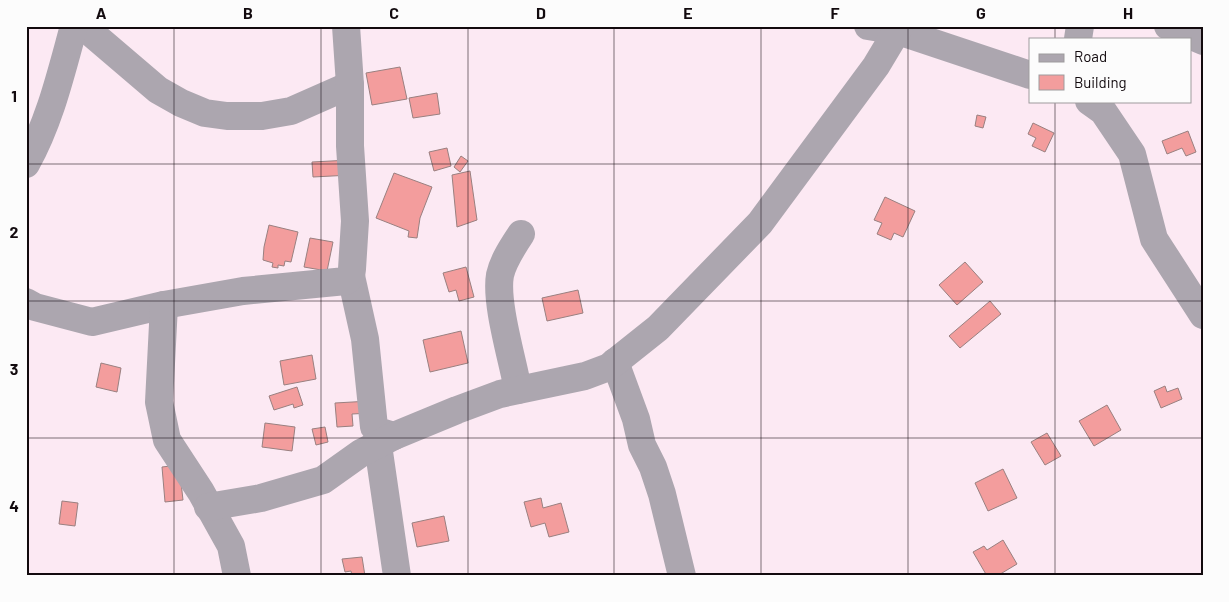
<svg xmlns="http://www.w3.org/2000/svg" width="1229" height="602" font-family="Barlow,sans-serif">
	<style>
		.building { fill: #f39d9d; stroke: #998080 }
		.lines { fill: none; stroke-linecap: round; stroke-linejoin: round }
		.minor { stroke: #aca6af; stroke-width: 28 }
		.grid { fill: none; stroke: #120a0e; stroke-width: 1; stroke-opacity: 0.55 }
		.neatline { fill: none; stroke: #120a0e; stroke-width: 2 }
		.grid-label { font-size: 16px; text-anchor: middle; font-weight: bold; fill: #120a0e }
	</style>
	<rect width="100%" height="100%" fill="#fce9f3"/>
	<!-- building -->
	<g class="building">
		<polygon points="400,67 407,99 372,105 366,73"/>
		<polygon points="437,93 440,114 413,118 409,98"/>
		<polygon points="977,115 986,117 983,128 975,126"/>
		<polygon points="1033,123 1054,133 1045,152 1032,146 1036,138 1028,134"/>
		<polygon points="1188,131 1196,152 1186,156 1182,148 1167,154 1162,141"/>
		<polygon points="447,148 451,166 434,171 429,152"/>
		<polygon points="461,156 468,161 460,172 454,167"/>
		<polygon points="350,160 351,175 313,177 312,162"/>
		<polygon points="470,171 477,220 457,227 452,175"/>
		<polygon points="394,173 432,187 420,218 417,238 408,237 409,231 376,218"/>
		<polygon points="885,197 915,211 903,237 894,233 891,240 877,234 882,223 874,220"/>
		<polygon points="269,225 298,232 291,262 285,261 284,266 278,265 278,268 272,267 273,263 263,260 264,247"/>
		<polygon points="310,238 333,242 327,271 304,267"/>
		<polygon points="965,262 983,282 957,305 939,285"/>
		<polygon points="466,267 474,297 459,301 456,290 449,292 443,273"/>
		<polygon points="578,290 583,313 547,321 542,298"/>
		<polygon points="990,301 1001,314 960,348 949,336"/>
		<polygon points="461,331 468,363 430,372 423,340"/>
		<polygon points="312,355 316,379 284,385 280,361"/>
		<polygon points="101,363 121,368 117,392 96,387"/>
		<polygon points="1165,386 1167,392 1178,388 1182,399 1161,408 1154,391"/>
		<polygon points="297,387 303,405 294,408 293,404 274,410 269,396"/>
		<polygon points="370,401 371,413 352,414 353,426 337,427 335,403"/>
		<polygon points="1107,405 1121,430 1094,446 1079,421"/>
		<polygon points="265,423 295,427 292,451 262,447"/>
		<polygon points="325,427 328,442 316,445 312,429"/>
		<polygon points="1047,433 1061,456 1045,465 1031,442"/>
		<polygon points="179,465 183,500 165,502 162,467"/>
		<polygon points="1003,469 1017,498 988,511 975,483"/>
		<polygon points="541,498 543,508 561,503 569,532 549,537 545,523 531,527 524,502"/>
		<polygon points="62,501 78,503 75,526 59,524"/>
		<polygon points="444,516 449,541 417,547 412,523"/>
		<polygon points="1003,540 1017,564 997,576 987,576 973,552 984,546 987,550"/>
		<polygon points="362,557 365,576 352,576 351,571 345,572 342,559"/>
	</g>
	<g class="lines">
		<!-- minor -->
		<g class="minor">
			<polyline points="83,26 158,90 181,103 205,113 227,116 262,116 291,111 350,85"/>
			<polyline points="868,26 898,31 1030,75"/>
			<polyline points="1168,26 1203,41"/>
			<polyline points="1078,39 1080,26"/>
			<polyline points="1089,101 1103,111 1132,154 1154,239 1203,315"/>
			<path d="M26,164C50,121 61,73 74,26"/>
			<polyline points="351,276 365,339 374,427 378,431 394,436"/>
			<polyline points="26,302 35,307 92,322 164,305 243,291 346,281 351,276 352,269 355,221 350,146 350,85 346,26"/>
			<polyline points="164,305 159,402 167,440 201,492 231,546 237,576"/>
			<polyline points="615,362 636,419 642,445 653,467 662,494 682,576"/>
			<path d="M518,390C513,361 495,303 500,275C503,261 513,246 521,234"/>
			<polyline points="378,445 397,576"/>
			<polyline points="208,507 261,498 323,480 361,453 394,436 457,410 500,394 585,376 609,367 658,328 760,223 876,66 900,26"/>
		</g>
	</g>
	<!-- grid -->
	<path class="grid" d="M174,26V576M321,26V576M468,26V576M614,26V576M761,26V576M908,26V576M1055,26V39M1055,101V576M26,164H1203M26,301H1203M26,438H1203"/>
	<!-- border -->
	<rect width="1229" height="602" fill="none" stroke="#fcfcfc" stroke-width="55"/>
	<!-- legend -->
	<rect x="1029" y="38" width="162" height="65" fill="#fcfcfc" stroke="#9e9b9d"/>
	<rect x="1039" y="54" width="25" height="8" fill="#aca6af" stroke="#9e9b9d"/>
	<text x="1074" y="62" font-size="15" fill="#120a0e">Road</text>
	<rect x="1039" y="75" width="25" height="15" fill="#f39d9d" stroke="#9e9b9d"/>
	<text x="1074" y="88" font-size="15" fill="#120a0e">Building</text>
	<rect x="28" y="28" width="1174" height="546" class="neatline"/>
	<g class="grid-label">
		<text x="101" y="19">A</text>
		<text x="248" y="19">B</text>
		<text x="394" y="19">C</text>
		<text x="541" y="19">D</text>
		<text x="688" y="19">E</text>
		<text x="835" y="19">F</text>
		<text x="981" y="19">G</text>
		<text x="1128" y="19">H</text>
		<text x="14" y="102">1</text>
		<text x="14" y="238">2</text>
		<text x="14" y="375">3</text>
		<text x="14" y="512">4</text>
	</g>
</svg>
